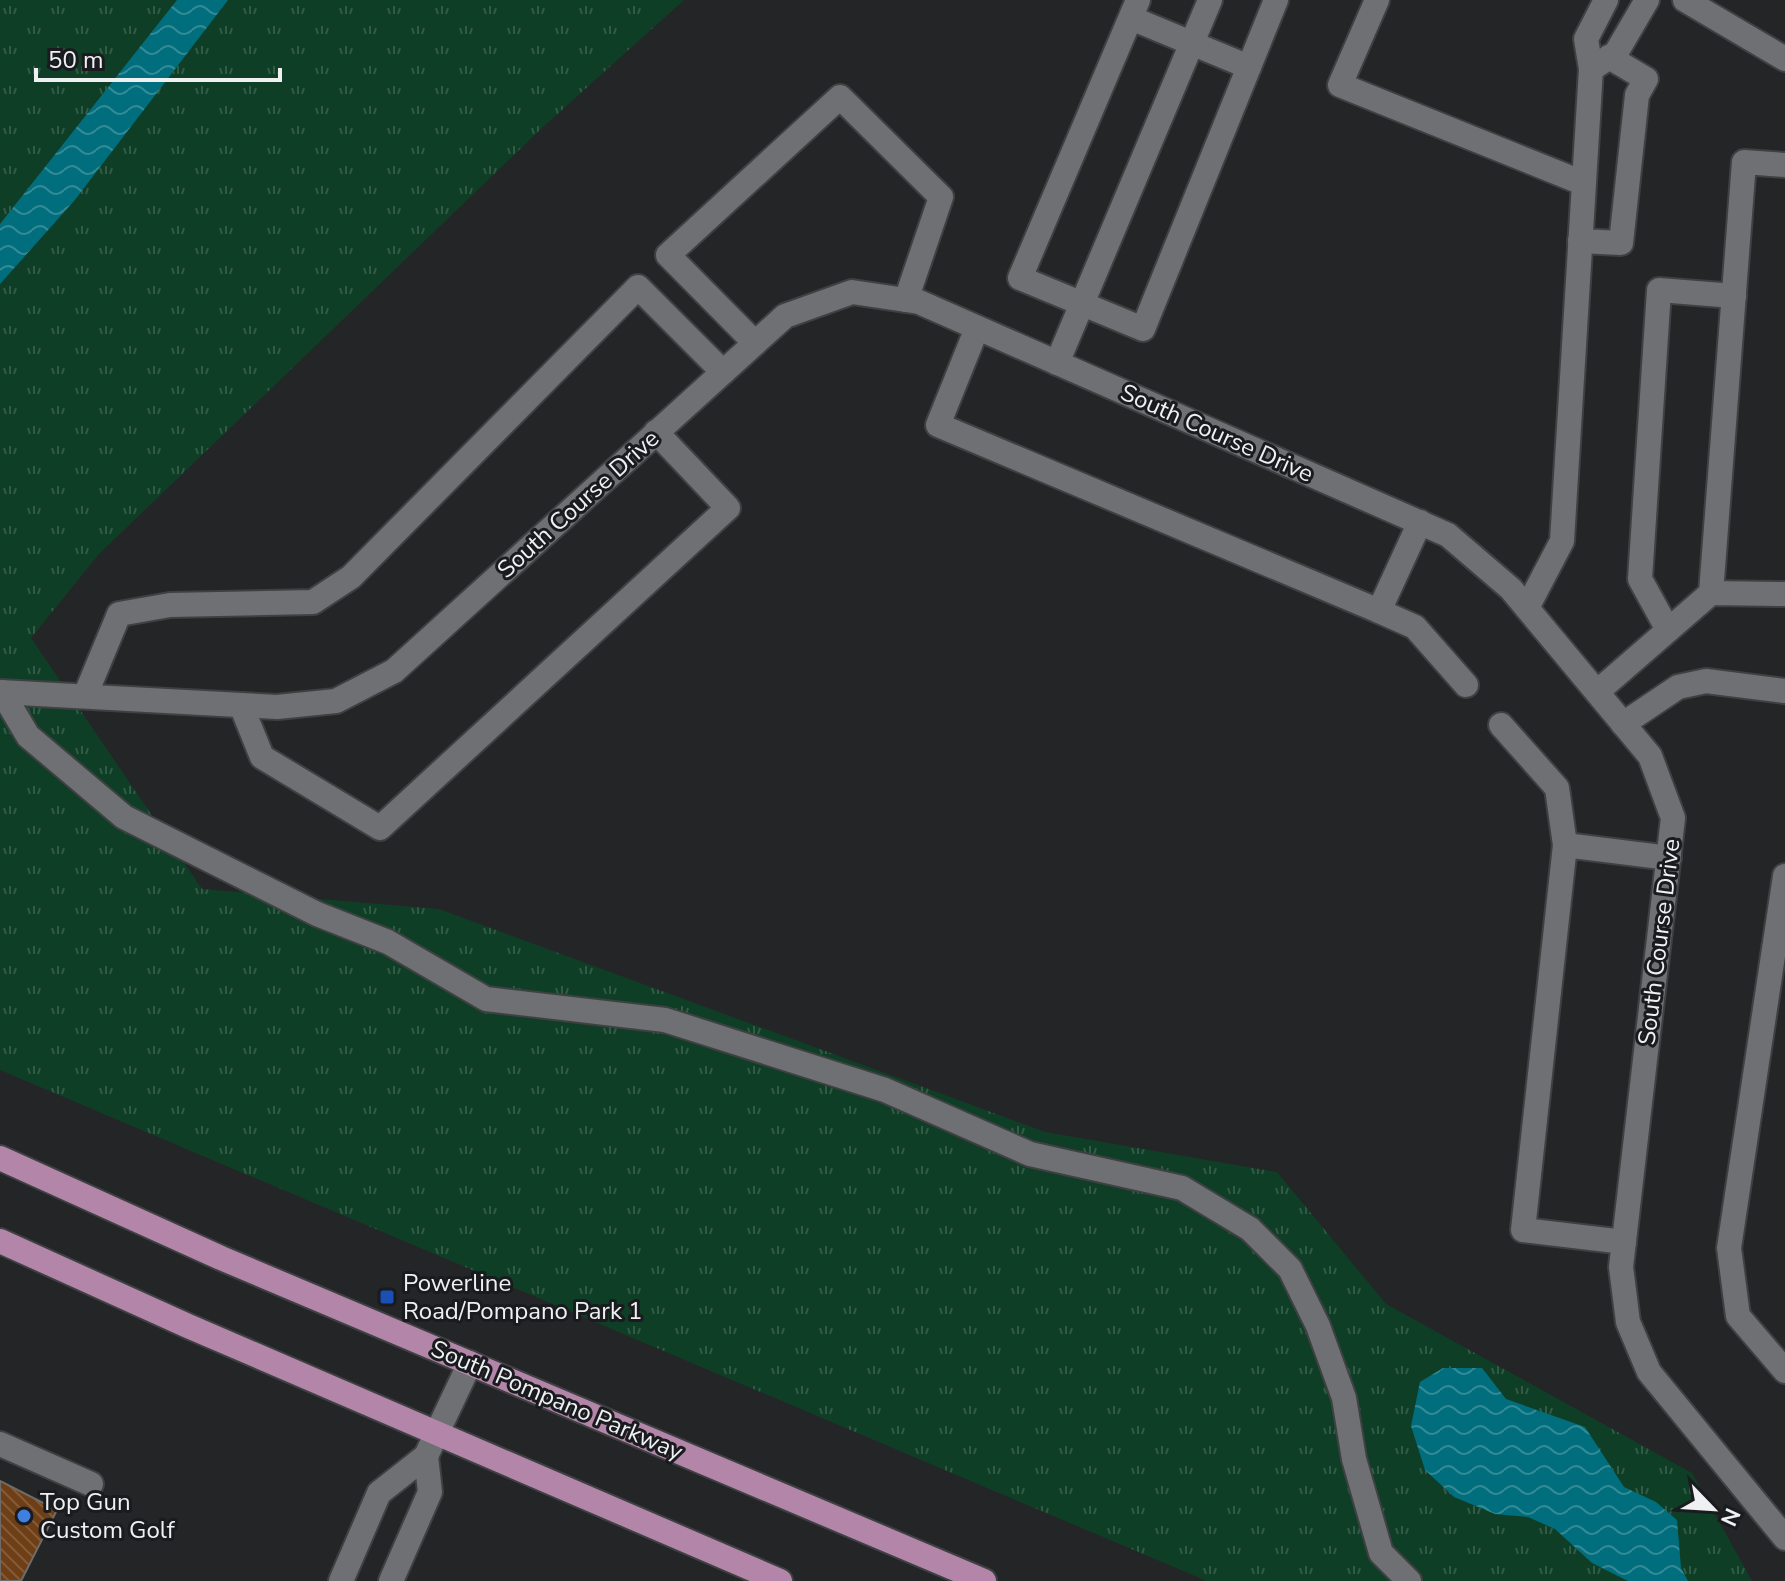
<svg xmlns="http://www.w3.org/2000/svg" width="1785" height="1581" font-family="'Nunito Sans',sans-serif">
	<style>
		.grass { fill: url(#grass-tufts) }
		.water { fill: url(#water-waves) }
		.building { fill: url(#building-back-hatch); stroke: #6f6b69; stroke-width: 2 }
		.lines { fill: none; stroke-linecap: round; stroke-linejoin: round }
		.minor-casing { stroke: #3e4042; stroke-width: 28 }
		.major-casing { stroke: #3e4042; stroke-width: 28 }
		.minor { stroke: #6e7073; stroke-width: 24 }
		.major { stroke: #b386a9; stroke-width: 24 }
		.transit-dot { fill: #1a4fb4; stroke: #191b1e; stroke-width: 3 }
		.shop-dot { fill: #3f7fe0; stroke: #191b1e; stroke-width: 3 }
		.labels { text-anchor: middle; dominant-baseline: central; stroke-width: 6; stroke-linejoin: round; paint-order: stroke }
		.street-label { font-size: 24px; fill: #eff0f2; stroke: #191b1e }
		.poi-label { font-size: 24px; fill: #eff0f2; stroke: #191b1e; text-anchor: start }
	</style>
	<defs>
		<pattern id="grass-tufts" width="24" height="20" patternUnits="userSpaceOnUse" patternTransform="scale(2)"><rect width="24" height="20" fill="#0f3e26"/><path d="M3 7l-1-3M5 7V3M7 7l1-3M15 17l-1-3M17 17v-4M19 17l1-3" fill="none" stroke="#325a46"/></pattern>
		<pattern id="water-waves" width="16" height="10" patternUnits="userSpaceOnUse" patternTransform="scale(2)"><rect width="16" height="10" fill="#016e7d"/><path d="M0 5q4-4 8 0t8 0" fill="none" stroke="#338a96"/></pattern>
		<pattern id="building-back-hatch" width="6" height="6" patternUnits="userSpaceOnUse" patternTransform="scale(2)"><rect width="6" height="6" fill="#6e3f16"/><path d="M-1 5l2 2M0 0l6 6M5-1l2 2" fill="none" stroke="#835b38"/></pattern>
	</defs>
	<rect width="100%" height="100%" fill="#232527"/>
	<!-- grass -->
	<polygon class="grass" points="0,0 684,0 543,127 99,554 31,638 202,889 439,909 1045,1132 1277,1172 1386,1304 1692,1473 1752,1581 1207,1581 0,1070"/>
	<!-- water -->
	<g class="water">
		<polygon points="177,0 228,0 74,201 0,284 0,224"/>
		<polygon points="1443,1368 1482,1368 1506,1399 1585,1427 1624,1487 1656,1502 1677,1520 1681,1568 1688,1581 1628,1581 1592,1563 1555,1529 1528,1517 1495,1514 1454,1497 1425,1470 1411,1426 1420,1382"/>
	</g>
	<!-- building -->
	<polygon class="building" points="0,1481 57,1510 21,1581 0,1581"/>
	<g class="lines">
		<defs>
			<g id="minor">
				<polyline points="1138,0 1020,278 1143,329 1276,0"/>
				<polyline points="1377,0 1340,85 1583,183"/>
				<polyline points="1685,0 1785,59"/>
				<polyline points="1131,18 1249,67"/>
				<polyline points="1596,66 1616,53 1647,0"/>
				<polyline points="1580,241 1621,243 1637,95 1646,79 1609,57"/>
				<polyline points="977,328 938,425 1379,611 1420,522"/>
				<polyline points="755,343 668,255 840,97 941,197 906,300"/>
				<polyline points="1057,363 1210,0"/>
				<polyline points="1711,593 1744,162 1785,165"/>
				<polyline points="1527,608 1562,541 1591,69 1586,39 1606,0"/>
				<polyline points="1379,611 1415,627 1466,685"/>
				<polyline points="1668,630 1640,579 1659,290 1734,296"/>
				<polyline points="0,692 277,707 336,701 394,671 785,316 852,292 919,302 1448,535 1511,589 1650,756 1673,818 1621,1267 1628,1322 1649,1372 1785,1538"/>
				<polyline points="2,692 28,736 124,817 317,914 388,942 486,999 665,1020 885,1090 1030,1154 1182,1188 1250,1229 1290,1269 1318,1326 1344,1398 1354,1459 1381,1553 1409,1581"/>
				<polyline points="1597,692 1711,593 1785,594"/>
				<polyline points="85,696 119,614 170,605 313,602 351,577 638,287 723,372"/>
				<polyline points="241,705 262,757 380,828 728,508 656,432"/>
				<polyline points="1623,724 1678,687 1706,681 1785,691"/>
				<polyline points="1501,725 1557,788 1565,845"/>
				<polyline points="1785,876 1729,1248 1738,1316 1785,1371"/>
				<polyline points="1624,1242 1523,1230 1565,845 1669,858"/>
				<polyline points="0,1444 91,1484"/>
				<polyline points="341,1581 379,1493 426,1456 470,1363"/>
				<polyline points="391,1581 430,1492 426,1456"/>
			</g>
			<g id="major">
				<polyline points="0,1158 221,1258 984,1581"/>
				<polyline points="0,1241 188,1326 780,1581"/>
			</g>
		</defs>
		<!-- minor casing -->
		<use href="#minor" class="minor-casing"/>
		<!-- major casing -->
		<use href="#major" class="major-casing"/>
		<!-- minor -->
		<use href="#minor" class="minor"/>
		<!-- major -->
		<use href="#major" class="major"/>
	</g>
	<!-- markers -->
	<rect class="transit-dot" x="379" y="1289" width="16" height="16" rx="4"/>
	<circle class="shop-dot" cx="24" cy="1516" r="8"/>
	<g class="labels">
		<!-- street labels -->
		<g class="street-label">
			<text transform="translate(1217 433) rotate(24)">South Course Drive</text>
			<text transform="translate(578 504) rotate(-42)">South Course Drive</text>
			<text transform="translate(1659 942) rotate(-83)">South Course Drive</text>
			<text transform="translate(557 1400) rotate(23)">South Pompano Parkway</text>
		</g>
		<!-- poi labels -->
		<g class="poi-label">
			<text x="403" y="1283">Powerline<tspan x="403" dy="28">Road/Pompano Park 1</tspan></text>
			<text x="40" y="1502">Top Gun<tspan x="40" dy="28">Custom Golf</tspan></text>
		</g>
	</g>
	<!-- north arrow -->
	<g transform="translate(1713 1509) rotate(115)" stroke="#191b1e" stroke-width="6" paint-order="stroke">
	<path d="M0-6L14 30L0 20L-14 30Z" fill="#eff0f2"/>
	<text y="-12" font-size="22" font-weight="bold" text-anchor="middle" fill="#eff0f2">N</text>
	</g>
	<!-- scale -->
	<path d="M36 68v12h244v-12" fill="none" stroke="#eff0f2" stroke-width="4"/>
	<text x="48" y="68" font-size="24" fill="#eff0f2" stroke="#191b1e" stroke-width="6" paint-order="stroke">50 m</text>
</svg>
